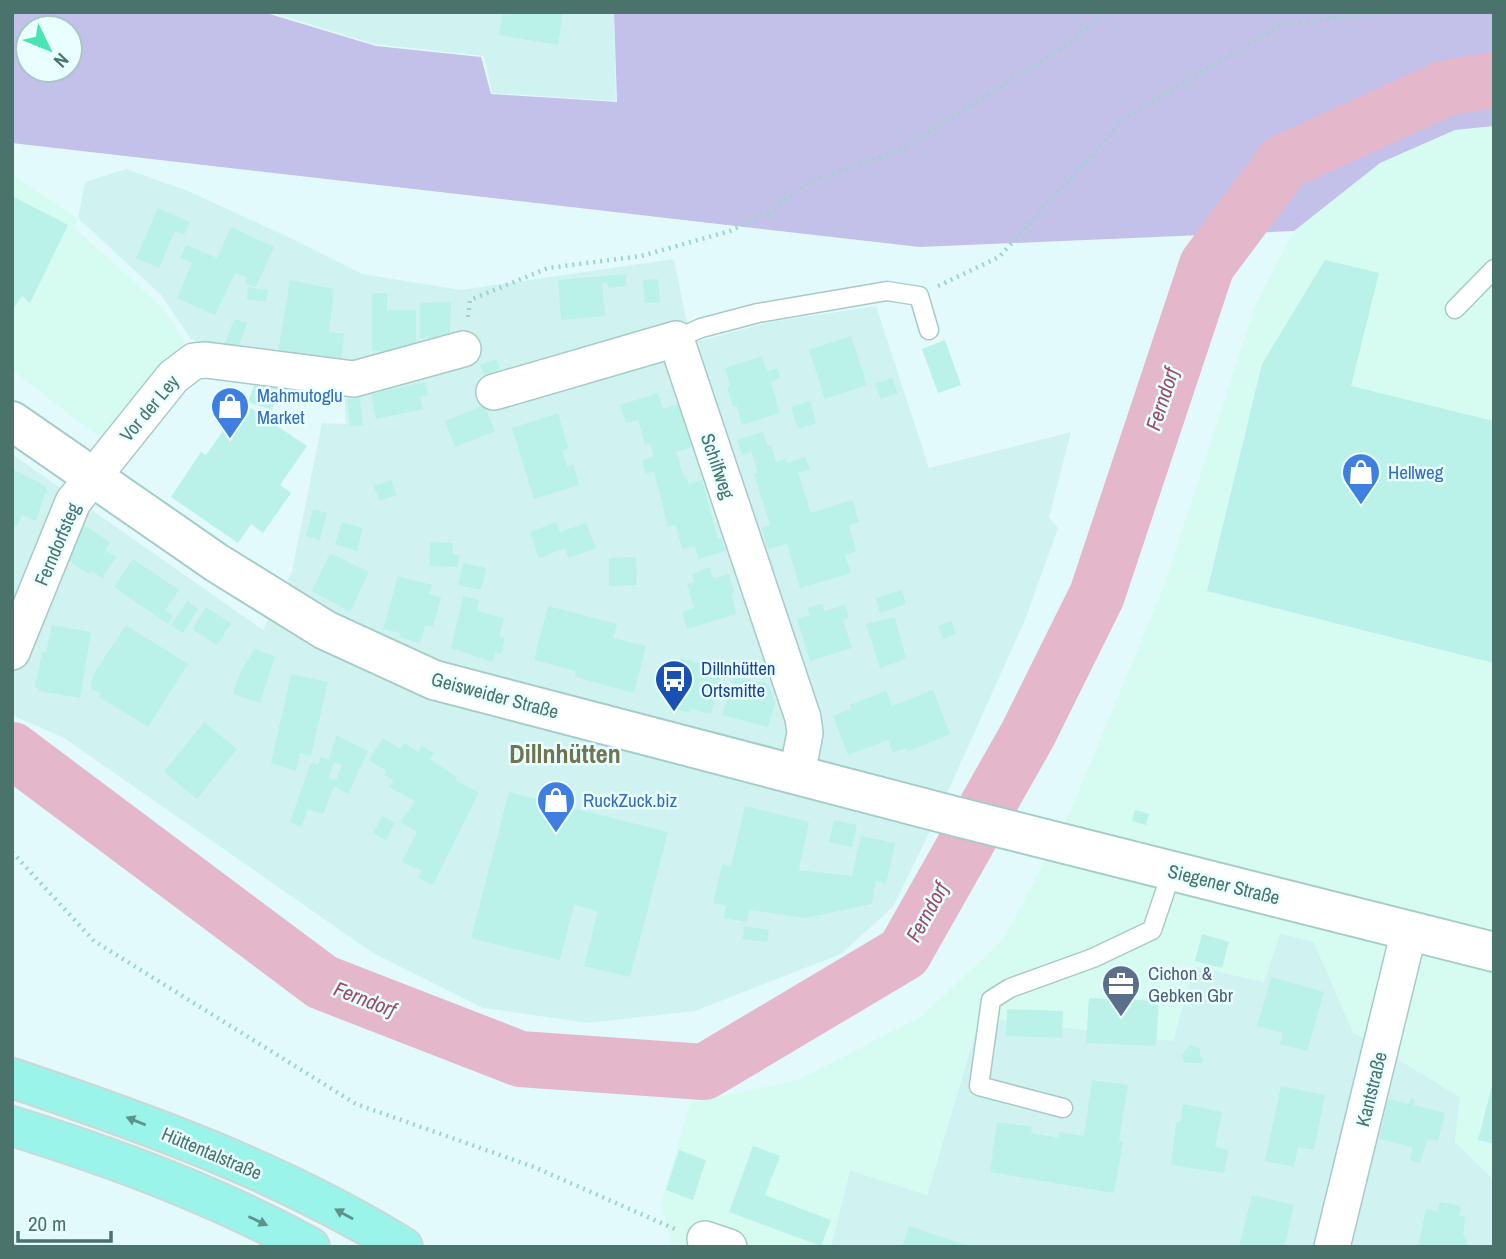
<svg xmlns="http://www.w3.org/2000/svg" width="1506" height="1259" font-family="'Archivo Narrow',sans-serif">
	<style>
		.residential { fill: #d0f3f2 }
		.commercial { fill: #d6fcf2 }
		.green { fill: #c3c1e9; fill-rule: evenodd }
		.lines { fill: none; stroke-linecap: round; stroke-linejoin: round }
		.river { stroke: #e5b7ca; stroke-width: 56 }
		.building { fill: #baf1e8; fill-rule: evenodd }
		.service-casing { stroke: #a7cac6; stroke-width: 21 }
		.minor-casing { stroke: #a7cac6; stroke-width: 38 }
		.secondary-casing { stroke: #a4cdc9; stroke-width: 42 }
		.trunk-casing { stroke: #ccd8d6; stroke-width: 42 }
		.path { stroke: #9dd5cc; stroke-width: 4.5; stroke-dasharray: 2 5; stroke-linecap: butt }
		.service { stroke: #fff; stroke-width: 18 }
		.minor { stroke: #fff; stroke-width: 35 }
		.secondary { stroke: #fff; stroke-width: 38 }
		.trunk { stroke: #9af4ea; stroke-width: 38 }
		.rail { stroke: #c4c4a1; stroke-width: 5; stroke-dasharray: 10 7; stroke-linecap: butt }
		.oneway { fill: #5d938b }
		.labels { text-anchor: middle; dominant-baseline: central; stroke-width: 5; stroke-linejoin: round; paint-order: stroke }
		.shop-label { font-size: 19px; fill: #366cbe; stroke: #e8feff; text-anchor: start }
		.street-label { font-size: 19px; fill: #49736b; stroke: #e8feff }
		.transit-label { font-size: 19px; fill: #164399; stroke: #e8feff; text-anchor: start }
		.service-label { font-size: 19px; fill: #4e5e75; stroke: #e8feff; text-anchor: start }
		.water-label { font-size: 21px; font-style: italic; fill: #9b4c6a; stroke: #e8feff }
		.district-label { font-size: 26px; font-weight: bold; fill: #71754f; stroke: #e8feff }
	</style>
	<rect width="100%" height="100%" fill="#e2fafc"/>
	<!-- residential -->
	<g class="residential">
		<polygon points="270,12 614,12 616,101 492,93 484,56 374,44"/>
		<polygon points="126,169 188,191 284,235 362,274 461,290 674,259 691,343 771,322 876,306 929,468 1071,432 1049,518 1058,528 1025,620 931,829 893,907 841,954 695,1011 588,1023 483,1008 373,953 64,738 12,715 12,454 263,630 292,571 322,423 346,424 343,368 217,350 191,339 161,295 78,218 85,182"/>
		<polygon points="1280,933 1314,942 1353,1032 1460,1097 1455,1142 1494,1180 1494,1247 831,1247 850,1170 927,1195 980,1017 1194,966 1264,982"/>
	</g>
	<!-- commercial -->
	<g class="commercial">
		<polygon points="1494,126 1494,1180 1455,1142 1460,1097 1353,1032 1314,942 1280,933 1264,982 1194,966 1173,1041 980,1017 927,1195 850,1170 831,1247 672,1247 661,1203 690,1103 798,1080 922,1016 1004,939 1072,807 1164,586 1255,306 1294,231 1380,163 1455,130"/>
		<polygon points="12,174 78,218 75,228 164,310 185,342 103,440 12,370"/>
	</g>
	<!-- green -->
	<path class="green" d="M12,12H263L376,46L481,57L491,94L617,102L614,12H1494V126L1455,130L1380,163L1294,231L920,247L12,143ZM28,28H70V70H28Z"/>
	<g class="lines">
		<!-- river -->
		<polyline class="river" points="12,750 322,982 520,1059 704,1072 904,953 1028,734 1097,595 1207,265 1284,162 1446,88 1494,80"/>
	</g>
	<!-- building -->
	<g class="building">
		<polygon points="508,12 563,12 558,45 499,35 502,14 507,15"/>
		<polygon points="12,196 68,225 30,303 22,296 12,310"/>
		<polygon points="158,208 190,222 184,235 175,231 159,268 136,258"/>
		<polygon points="231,227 274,247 256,287 245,284 247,277 235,273 215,315 177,298 192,263 180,258 186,245 217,258"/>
		<polygon points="1325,260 1379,273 1351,386 1494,421 1494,663 1207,591 1262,364"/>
		<polygon points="626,274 627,286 608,288 607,282 602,283 605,316 561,320 558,280"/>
		<polygon points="658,279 660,302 645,303 643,280"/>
		<polygon points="290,280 334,289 329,332 344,334 341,362 278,353"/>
		<polygon points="248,287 268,290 266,302 247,299"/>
		<polygon points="387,293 387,310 416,310 416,351 372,351 372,294"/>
		<polygon points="451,302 450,338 420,338 420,303"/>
		<polygon points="234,319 247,323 238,349 225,344"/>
		<polygon points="851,336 867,385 825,399 809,350"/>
		<polygon points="945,340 961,385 938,393 922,349"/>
		<polygon points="762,356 767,372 777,368 780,378 771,382 780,413 742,425 737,406 733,407 727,387 730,386 725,368"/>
		<polygon points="496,359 500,369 484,375 480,365"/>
		<polygon points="257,378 280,387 272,410 248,402"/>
		<polygon points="892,378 898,393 881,399 875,384"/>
		<polygon points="425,382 428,395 420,397 423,409 376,419 371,394"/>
		<polygon points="658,393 663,409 679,404 692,447 676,452 684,477 686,476 689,484 702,480 718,539 721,538 725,551 698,559 695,546 682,549 676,525 668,527 654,471 646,474 642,460 654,457 650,443 645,444 638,420 626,423 620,405"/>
		<polygon points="360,398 363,425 350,426 347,399"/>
		<polygon points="810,401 816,423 798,429 791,407"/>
		<polygon points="243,403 307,446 280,485 291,493 263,533 251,524 238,543 171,497 201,452 206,455"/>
		<polygon points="484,405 495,431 455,447 445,421"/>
		<polygon points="558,413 568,448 562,451 567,466 573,464 579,485 534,499 512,428"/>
		<polygon points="763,432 767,446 771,445 776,462 785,459 787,463 806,457 810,469 798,473 811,513 852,500 859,522 849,525 856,551 845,555 851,573 800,588 787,544 768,549 762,528 770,525 754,474 758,473 751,452 742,455 737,440"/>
		<polygon points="12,469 45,486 48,493 45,493 36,521 22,515 17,526 12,524"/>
		<polygon points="391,480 397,495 379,501 374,486"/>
		<polygon points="313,509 327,513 320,540 306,536"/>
		<polygon points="342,522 363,528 357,551 335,544"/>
		<polygon points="556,522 560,532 586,523 596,548 569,558 565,548 539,558 530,532"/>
		<polygon points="82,524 110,542 105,550 116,557 102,578 91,571 89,574 61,556"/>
		<polygon points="430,542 453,543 453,555 459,555 458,567 429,566"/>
		<polygon points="330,553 369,572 350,612 312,591"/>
		<polygon points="636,557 637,585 609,586 609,558"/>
		<polygon points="133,559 179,590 165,610 173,616 168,624 114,587"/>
		<polygon points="463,563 486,568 481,590 458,585"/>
		<polygon points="710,567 712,576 716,578 729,574 734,592 732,596 736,614 687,629 682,612 694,608 687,584 694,582 692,574"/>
		<polygon points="398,576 432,585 429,594 441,597 433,627 425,625 420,643 399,637 401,633 383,629"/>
		<polygon points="902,590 906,604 880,613 876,598"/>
		<polygon points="463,596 479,600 477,611 504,618 499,637 505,638 501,654 495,652 493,662 451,648"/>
		<polygon points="187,601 198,609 183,633 171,625"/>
		<polygon points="822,604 825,611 845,605 849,618 843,620 852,648 810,661 797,619 810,615 807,608"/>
		<polygon points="548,606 617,624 613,638 646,646 634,693 575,677 576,671 534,660"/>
		<polygon points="206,607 231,623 217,645 192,629"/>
		<polygon points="895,617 906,659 880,668 866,624"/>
		<polygon points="951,621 956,634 943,639 938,626"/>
		<polygon points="52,625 91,632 80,698 39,691 39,688 35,687 42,652 46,653"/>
		<polygon points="126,625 188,664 148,727 99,697 101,693 91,689 93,675"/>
		<polygon points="254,649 275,656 260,703 233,694 239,675"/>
		<polygon points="681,658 723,670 711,714 691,709 690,713 669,707"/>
		<polygon points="291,674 328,682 311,756 300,753 296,771 271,763"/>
		<polygon points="734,677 768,683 775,703 768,727 722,715"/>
		<polygon points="933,690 950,734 907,752 906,748 893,753 888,740 848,755 833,716 851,709 850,705 886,691 892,706"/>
		<polygon points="204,722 237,749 197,799 164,772"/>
		<path d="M336,735L368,751L348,794L334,786L323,814L308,810L301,827L290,822L311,762L318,765L321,757L329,760ZM334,762L342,765L336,780L329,778Z"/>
		<polygon points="383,738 400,749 404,743 418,752 422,746 434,753 429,759 457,777 455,780 479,792 433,885 418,878 422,871 402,862 417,832 400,822 415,801 389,787 394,781 384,775 387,771 369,760"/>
		<polygon points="509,792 668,832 630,977 584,966 598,911 574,905 560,960 471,938"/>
		<polygon points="745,806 809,822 799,870 852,876 861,836 895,843 886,884 876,880 872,904 805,918 749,910 747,922 724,918 726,906 713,903 722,864 731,866"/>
		<polygon points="1135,810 1149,814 1146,825 1132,821"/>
		<polygon points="382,816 395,823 386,841 373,833"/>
		<polygon points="834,820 857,825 852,847 829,842"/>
		<polygon points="744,926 769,930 767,942 743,939"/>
		<polygon points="1202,934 1229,942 1222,968 1195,961"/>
		<polygon points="1271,977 1324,992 1307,1051 1280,1044 1283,1033 1257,1026"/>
		<polygon points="1089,998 1159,1001 1156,1046 1086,1043"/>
		<polygon points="1007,1009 1063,1011 1062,1038 1006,1036"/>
		<polygon points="1191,1045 1200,1049 1200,1057 1204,1058 1201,1063 1186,1063 1183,1060 1181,1054 1184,1054 1184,1051"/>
		<polygon points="1494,1078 1494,1144 1478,1140"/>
		<polygon points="1092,1080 1128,1085 1119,1141 1123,1142 1114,1193 990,1172 997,1122 1032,1127 1031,1133 1059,1138 1059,1132 1084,1136"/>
		<polygon points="1281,1086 1325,1095 1314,1150 1298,1147 1294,1167 1265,1161"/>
		<polygon points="1411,1098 1415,1099 1414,1105 1445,1113 1438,1141 1428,1139 1420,1163 1410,1160 1413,1147 1379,1139 1388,1099 1409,1104"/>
		<polygon points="1183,1104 1222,1112 1215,1147 1229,1150 1224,1173 1171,1165 1176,1122 1180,1122"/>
		<polygon points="753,1146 780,1156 765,1195 831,1220 821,1246 729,1212"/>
		<polygon points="679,1150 706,1160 693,1200 666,1190"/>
		<polygon points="1252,1195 1294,1205 1284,1247 1239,1247"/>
		<polygon points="1440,1202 1461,1206 1459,1216 1466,1217 1463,1234 1467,1241 1466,1247 1418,1247 1426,1209 1438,1211"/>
		<polygon points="909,1226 968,1246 968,1247 902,1247"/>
	</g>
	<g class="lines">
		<defs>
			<g id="service">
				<polyline points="1455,309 1494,269"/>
				<polyline points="676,339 701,328 758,313 887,291 919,296 929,330"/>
				<polyline points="1063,1108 979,1086 991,1000 1010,988 1093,958 1152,930 1172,871"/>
			</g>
			<g id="minor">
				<polyline points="494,392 676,339 803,718 805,733 797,774"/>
				<polyline points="12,652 73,502 173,377 194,361 206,360 354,379 463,349"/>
				<polyline points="705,1239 729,1247"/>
				<polyline points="1332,1247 1409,931"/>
			</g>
			<polyline id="secondary" points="12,421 217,563 325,630 434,680 954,816 1494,952"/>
			<g id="trunk">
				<path d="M12,1078C146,1123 282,1172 403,1247"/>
				<path d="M12,1126C115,1158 215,1195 310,1247"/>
			</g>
		</defs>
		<!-- service casing -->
		<use href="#service" class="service-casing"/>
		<!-- minor casing -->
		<use href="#minor" class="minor-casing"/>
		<!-- secondary casing -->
		<use href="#secondary" class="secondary-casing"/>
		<!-- trunk casing -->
		<use href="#trunk" class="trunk-casing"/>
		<!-- path -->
		<g class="path">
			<polyline points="938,286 999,257 1126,117 1281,25 1384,12"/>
			<polyline points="468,317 470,300 548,268 641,256 730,231 769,212 811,181 901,150 1057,51 1108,12"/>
			<polyline points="12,852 94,941 356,1104 534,1167 675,1229"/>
		</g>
		<!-- service -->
		<use href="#service" class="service"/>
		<!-- minor -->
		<use href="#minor" class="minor"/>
		<!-- secondary -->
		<use href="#secondary" class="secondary"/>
		<!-- trunk -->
		<use href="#trunk" class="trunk"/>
		<!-- rail -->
		<polyline class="rail" points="12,1246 15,1247"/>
	</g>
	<!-- one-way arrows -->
	<defs><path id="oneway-solid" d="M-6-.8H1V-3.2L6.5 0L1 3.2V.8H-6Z" transform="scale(1.75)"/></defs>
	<g class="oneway">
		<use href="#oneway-solid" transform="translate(136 1121) rotate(-158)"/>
		<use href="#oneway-solid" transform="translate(344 1214) rotate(-151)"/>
		<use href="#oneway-solid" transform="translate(258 1221) rotate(25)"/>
	</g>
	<!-- icons -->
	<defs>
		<symbol id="shop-pin" viewBox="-11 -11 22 30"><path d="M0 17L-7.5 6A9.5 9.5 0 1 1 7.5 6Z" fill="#3f7fe0" stroke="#e8feff"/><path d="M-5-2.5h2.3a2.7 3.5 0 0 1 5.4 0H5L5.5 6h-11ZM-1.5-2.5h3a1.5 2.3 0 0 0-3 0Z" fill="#fff"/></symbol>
		<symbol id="bus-pin" viewBox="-11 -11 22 30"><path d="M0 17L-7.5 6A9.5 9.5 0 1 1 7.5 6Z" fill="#1a4fb4" stroke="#e8feff"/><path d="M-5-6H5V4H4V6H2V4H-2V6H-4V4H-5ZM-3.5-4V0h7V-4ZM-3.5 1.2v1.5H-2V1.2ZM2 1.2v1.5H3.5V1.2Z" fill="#fff"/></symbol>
		<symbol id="office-pin" viewBox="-11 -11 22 30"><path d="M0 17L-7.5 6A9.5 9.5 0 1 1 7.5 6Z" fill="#5c6f8a" stroke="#e8feff"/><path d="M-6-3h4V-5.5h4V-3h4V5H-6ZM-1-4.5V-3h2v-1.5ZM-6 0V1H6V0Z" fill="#fff"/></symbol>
	</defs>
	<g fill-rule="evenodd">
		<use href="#shop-pin" x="208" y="384" width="44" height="60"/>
		<use href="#shop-pin" x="1339" y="450" width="44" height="60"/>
		<use href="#bus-pin" x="652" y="657" width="44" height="60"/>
		<use href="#shop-pin" x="534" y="778" width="44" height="60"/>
		<use href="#office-pin" x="1099" y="962" width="44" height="60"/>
	</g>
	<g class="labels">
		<!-- shop labels -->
		<g class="shop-label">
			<text x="257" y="395">Mahmutoglu<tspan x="257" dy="22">Market</tspan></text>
			<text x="1388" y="472">Hellweg</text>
			<text x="583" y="800">RuckZuck.biz</text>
		</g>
		<!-- street labels -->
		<g class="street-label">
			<text transform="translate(149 408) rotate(-50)">Vor der Ley</text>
			<text transform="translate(718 466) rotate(71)">Schilfweg</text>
			<text transform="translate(57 544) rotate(-67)">Ferndorfsteg</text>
			<text transform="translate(495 695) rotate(15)">Geisweider Straße</text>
			<text transform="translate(1224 884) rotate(14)">Siegener Straße</text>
			<text transform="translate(1371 1089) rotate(-76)">Kantstraße</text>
			<text transform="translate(212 1153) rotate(23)">Hüttentalstraße</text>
		</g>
		<!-- transit labels -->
		<g class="transit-label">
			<text x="701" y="668">Dillnhütten<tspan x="701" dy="22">Ortsmitte</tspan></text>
		</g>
		<!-- service labels -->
		<g class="service-label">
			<text x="1148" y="973">Cichon &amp;<tspan x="1148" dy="22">Gebken Gbr</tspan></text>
		</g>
		<!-- water labels -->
		<g class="water-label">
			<text transform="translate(1162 399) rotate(-72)">Ferndorf</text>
			<text transform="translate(927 912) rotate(-61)">Ferndorf</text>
			<text transform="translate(365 999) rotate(21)">Ferndorf</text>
		</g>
		<!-- district labels -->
		<g class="district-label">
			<text x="565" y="753">Dillnhütten</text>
		</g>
	</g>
	<!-- border -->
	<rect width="1506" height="1259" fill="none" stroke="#49736b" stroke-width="28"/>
	<!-- north arrow -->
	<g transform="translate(49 49) rotate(133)"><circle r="33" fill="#e8feff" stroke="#a8c6c4" stroke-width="2"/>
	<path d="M0-5L12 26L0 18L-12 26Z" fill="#48e4b1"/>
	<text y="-10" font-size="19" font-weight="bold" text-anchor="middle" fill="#49736b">N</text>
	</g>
	<!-- scale -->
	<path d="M18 1231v10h93v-10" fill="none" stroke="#49736b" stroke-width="3.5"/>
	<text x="28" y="1231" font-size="21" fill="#49736b" stroke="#e8feff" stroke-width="5" paint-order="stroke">20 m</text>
</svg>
